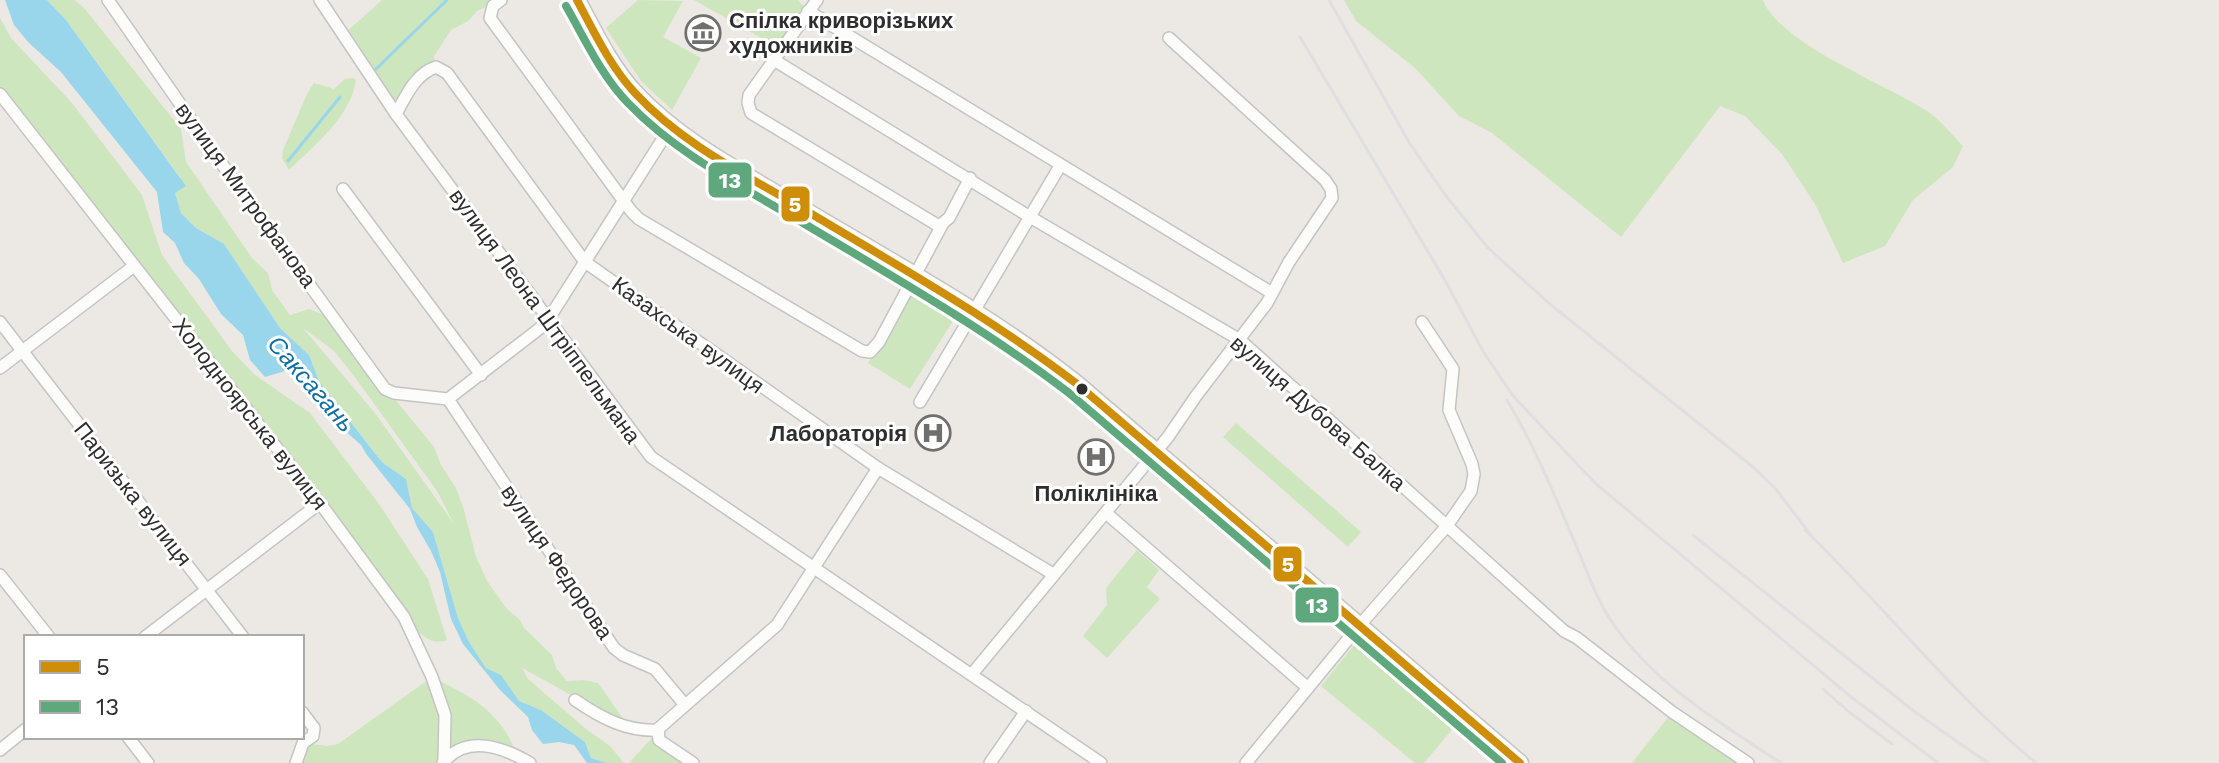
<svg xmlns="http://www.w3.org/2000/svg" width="2219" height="763" font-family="'Work Sans',sans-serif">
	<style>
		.green { fill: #cee6be; fill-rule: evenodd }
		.water { fill: #99d6ec }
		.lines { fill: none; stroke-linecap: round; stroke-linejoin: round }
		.stream { stroke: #99d6ec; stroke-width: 3 }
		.street-casing { stroke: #c5c4c5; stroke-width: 14 }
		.secondary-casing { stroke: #c5c4c5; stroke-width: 19 }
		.street { stroke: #fcfcfb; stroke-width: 11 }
		.secondary { stroke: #fcfcfb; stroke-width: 16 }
		.rail { stroke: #dfdfe1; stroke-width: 3 }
		.bus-1-casing { stroke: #fff; stroke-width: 14 }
		.bus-2-casing { stroke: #fff; stroke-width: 14 }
		.bus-1 { stroke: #cf8e09; stroke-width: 8 }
		.bus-2 { stroke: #5fa87d; stroke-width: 8 }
		.bus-dot { fill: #2e2e2e; stroke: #fff; stroke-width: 3 }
		.labels { text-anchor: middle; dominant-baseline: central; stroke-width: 6; stroke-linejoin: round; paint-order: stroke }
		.poi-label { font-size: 22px; font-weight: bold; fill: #2e2e2e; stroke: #fff; text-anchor: start }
		.street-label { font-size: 22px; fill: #2e2e2e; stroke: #fff }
		.water-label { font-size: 24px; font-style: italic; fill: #0d6fa3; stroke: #fff }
		.line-badge { stroke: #fff; stroke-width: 3 }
		.badge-label { font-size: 22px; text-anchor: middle; font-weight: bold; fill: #fff }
	</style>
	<rect width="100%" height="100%" fill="#ece8e4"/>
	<!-- green -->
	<g class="green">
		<path d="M47,0H75L85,9L181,129L186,162L252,258L268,273L272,290L290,315L309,309L327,316L434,447L441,465L456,488L464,510L476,557L487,581L507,609L520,620L524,628L552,655L556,668L567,681L583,680L598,683L629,727L522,668L528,679L586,729L610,746L624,763H607L591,758L585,742L541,710L519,701L500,675L486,668L469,642L458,618L433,532L412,508L406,479L383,463L319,381L309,355L280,328L224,244L196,228L181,213L175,193L180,177L66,20ZM303,328L334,351L354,376L437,491L454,524L375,413Z"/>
		<polygon points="382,0 501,0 477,11 468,21 451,30 434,56 436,67 426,70 396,114 343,35"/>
		<polygon points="638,0 683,1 663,37 701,58 672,110 641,81 606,28"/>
		<polygon points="694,0 798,0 808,11 781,49"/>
		<path d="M1344,0H1763C1780,44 1886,84 1927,111C1941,120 1952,135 1963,146L1953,167L1913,200L1885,246L1843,263L1815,204L1782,154L1745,116L1720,106L1621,237L1492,133L1459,116L1415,68L1356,21Z"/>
		<path d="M0,18L11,38L72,103L142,195L162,255L232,351L255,375L310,413L379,504L428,579L447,640C428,647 416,629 404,617L0,94Z"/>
		<path d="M353,78L356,80C351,116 315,145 289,170L282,158L283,150L307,94L314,83L334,89L345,79Z"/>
		<polygon points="911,295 953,321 910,389 868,363"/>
		<polygon points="1236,423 1361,532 1348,547 1223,437"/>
		<polygon points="1137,550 1159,570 1147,587 1160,599 1107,658 1083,636 1107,605 1106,588"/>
		<polygon points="1355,644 1455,726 1424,763 1415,763 1321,686"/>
		<path d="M432,677C473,698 500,710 517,755L463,747L443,763H296L303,743L328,746L338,744Z"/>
		<polygon points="1672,712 1748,763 1632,763"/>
		<polygon points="659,730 659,740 693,763 629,763"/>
	</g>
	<!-- water -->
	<polygon class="water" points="5,0 47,0 66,20 186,186 175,193 181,213 196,228 224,244 280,328 309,355 319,381 374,452 383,463 406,479 412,508 433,532 458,618 469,642 486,668 501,675 519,701 541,710 585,742 591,758 607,763 587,763 574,745 559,742 543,744 532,730 528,717 500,690 463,644 451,619 440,572 431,551 417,527 410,509 367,455 361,445 334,421 303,378 285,371 265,377 250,360 243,335 221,314 199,279 184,263 175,243 163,232 157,192 61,72 29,43 14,25"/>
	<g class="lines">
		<!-- stream -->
		<g class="stream">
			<polyline points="376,69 447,0"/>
			<polyline points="288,161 340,97"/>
		</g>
		<defs>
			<g id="street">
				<polyline points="108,0 219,160 385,389 394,393 448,399 539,329 548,320 671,126"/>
				<polyline points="320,0 396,114 651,457 1101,763"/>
				<polyline points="501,0 493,6 490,18 631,211 639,219 862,351 870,352 879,342 942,225"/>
				<polyline points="817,0 749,95 748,103 751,113 939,226 949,218 970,178"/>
				<polyline points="808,11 1272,293"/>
				<polyline points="774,60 1030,217 1240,340 1564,631 1577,638 1672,712 1748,763"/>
				<polyline points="0,94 320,503 404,617 432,677 445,715 444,760"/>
				<path d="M396,114C406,96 415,74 436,67L447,73L585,262L878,468L1053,574"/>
				<polyline points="343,189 481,375"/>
				<polyline points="0,322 243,637"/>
				<polyline points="0,368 134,266"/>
				<polyline points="448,399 614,648 623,655 655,669 685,705"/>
				<polyline points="920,402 1060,166"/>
				<polyline points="1106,513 1308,688"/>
				<polyline points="0,575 49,637"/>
				<polyline points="145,637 320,503"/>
				<polyline points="972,674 1168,437 1196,396 1267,303 1289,262 1332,198 1331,189 1325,180 1169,38"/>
				<path d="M575,700C601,718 627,732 659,730"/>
				<polyline points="128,737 148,763"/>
				<polyline points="0,750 26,729"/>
				<polyline points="296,763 303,743 313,736 314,728 302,712"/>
				<path d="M443,763C466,734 503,747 530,763"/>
				<polyline points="693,763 659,740 658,729 777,625 878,468"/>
				<polyline points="990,763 1026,711"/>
				<polyline points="1246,763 1359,626 1446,527 1471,491 1474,474 1472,464 1449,410 1453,369 1422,322"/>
			</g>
			<path id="secondary" d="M577,0C594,31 610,66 635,93C678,139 735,169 789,201C887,260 988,313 1077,384L1520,763"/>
		</defs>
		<!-- street casing -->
		<use href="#street" class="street-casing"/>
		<!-- secondary casing -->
		<use href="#secondary" class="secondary-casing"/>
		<!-- street -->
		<use href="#street" class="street"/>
		<!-- secondary -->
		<use href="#secondary" class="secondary"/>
		<!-- rail -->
		<g class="rail">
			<polyline points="1329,0 1410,144 1446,196 1488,248 1551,305 1753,467 1775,488 1813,538"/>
			<polyline points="1300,37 1446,282 1484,353 1514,397 1595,483 1850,696 1938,763"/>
			<path d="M1507,400C1536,448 1556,499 1578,550C1588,574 1597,600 1612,622C1654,684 1719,722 1781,763"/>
			<path d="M1805,530C1884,606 1951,693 2036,763"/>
			<polyline points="1693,535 1915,712 1988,763"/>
			<polyline points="1823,689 1849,712 1892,744"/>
		</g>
		<defs>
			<path id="bus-1" d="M577,0C594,32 610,66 635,93C682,144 746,175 805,210C898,266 991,318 1077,384L1520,763"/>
			<path id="bus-2" d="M566,6C585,39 601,75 628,103C676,153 739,185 798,220C890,275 984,328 1069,393L1502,763"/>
		</defs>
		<!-- bus-1 casing -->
		<use href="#bus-1" class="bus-1-casing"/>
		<!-- bus-2 casing -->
		<use href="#bus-2" class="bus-2-casing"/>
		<!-- bus-1 -->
		<use href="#bus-1" class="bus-1"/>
		<!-- bus-2 -->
		<use href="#bus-2" class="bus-2"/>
	</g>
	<!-- icons -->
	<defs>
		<symbol id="museum-ring" viewBox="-11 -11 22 22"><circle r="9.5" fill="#fff" stroke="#706f6e" stroke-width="1.5"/><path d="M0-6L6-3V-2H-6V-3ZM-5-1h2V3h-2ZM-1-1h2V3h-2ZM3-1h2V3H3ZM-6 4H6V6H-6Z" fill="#706f6e"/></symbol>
		<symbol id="hospital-ring" viewBox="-11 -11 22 22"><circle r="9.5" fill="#fff" stroke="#706f6e" stroke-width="1.5"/><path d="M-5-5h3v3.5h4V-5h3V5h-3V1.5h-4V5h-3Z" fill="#706f6e"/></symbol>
	</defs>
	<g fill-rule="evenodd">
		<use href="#museum-ring" x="683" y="13" width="40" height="40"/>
		<use href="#hospital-ring" x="913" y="413" width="40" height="40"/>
		<use href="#hospital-ring" x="1076" y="437" width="40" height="40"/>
	</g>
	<!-- markers -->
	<circle class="bus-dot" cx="1082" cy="389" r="7"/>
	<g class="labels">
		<!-- poi labels -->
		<g class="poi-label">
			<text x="729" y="20">Спілка криворізьких<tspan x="729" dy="25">художників</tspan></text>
			<text x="907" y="433" text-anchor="end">Лабораторія</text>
			<text x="1096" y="493" text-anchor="middle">Поліклініка</text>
		</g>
		<!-- street labels -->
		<g class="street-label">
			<text transform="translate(246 195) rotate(54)">вулиця Митрофанова</text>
			<text transform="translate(545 316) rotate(54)">вулиця Леона Штріппельмана</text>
			<text transform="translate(688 335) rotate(36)">Казахська вулиця</text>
			<text transform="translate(1318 413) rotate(41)">вулиця Дубова Балка</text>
			<text transform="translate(250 414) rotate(52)">Холодноярська вулиця</text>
			<text transform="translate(133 494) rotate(52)">Паризька вулиця</text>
			<text transform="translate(557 562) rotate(56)">вулиця Федорова</text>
		</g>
		<!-- water labels -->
		<g class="water-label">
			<text transform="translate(311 384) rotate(49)">Саксагань</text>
		</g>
	</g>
	<g class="line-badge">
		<rect x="707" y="161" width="46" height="38" rx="8" fill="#5fa87d"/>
		<rect x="780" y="185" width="31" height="38" rx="8" fill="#cf8e09"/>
		<rect x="1272" y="545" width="31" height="38" rx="8" fill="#cf8e09"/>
		<rect x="1294" y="586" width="46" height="38" rx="8" fill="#5fa87d"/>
	</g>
	<g class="badge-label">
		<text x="730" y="188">13</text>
		<text x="795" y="212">5</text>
		<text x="1288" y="572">5</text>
		<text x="1317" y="613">13</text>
	</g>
	<!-- legend -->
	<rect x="24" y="635" width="280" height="104" fill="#ffffff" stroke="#ababab" stroke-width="2"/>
	<rect x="40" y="661" width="40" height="12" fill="#cf8e09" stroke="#ababab" stroke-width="2"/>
	<text x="96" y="675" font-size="24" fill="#2e2e2e">5</text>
	<rect x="40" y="701" width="40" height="12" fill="#5fa87d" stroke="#ababab" stroke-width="2"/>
	<text x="96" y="715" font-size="24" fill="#2e2e2e">13</text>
</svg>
